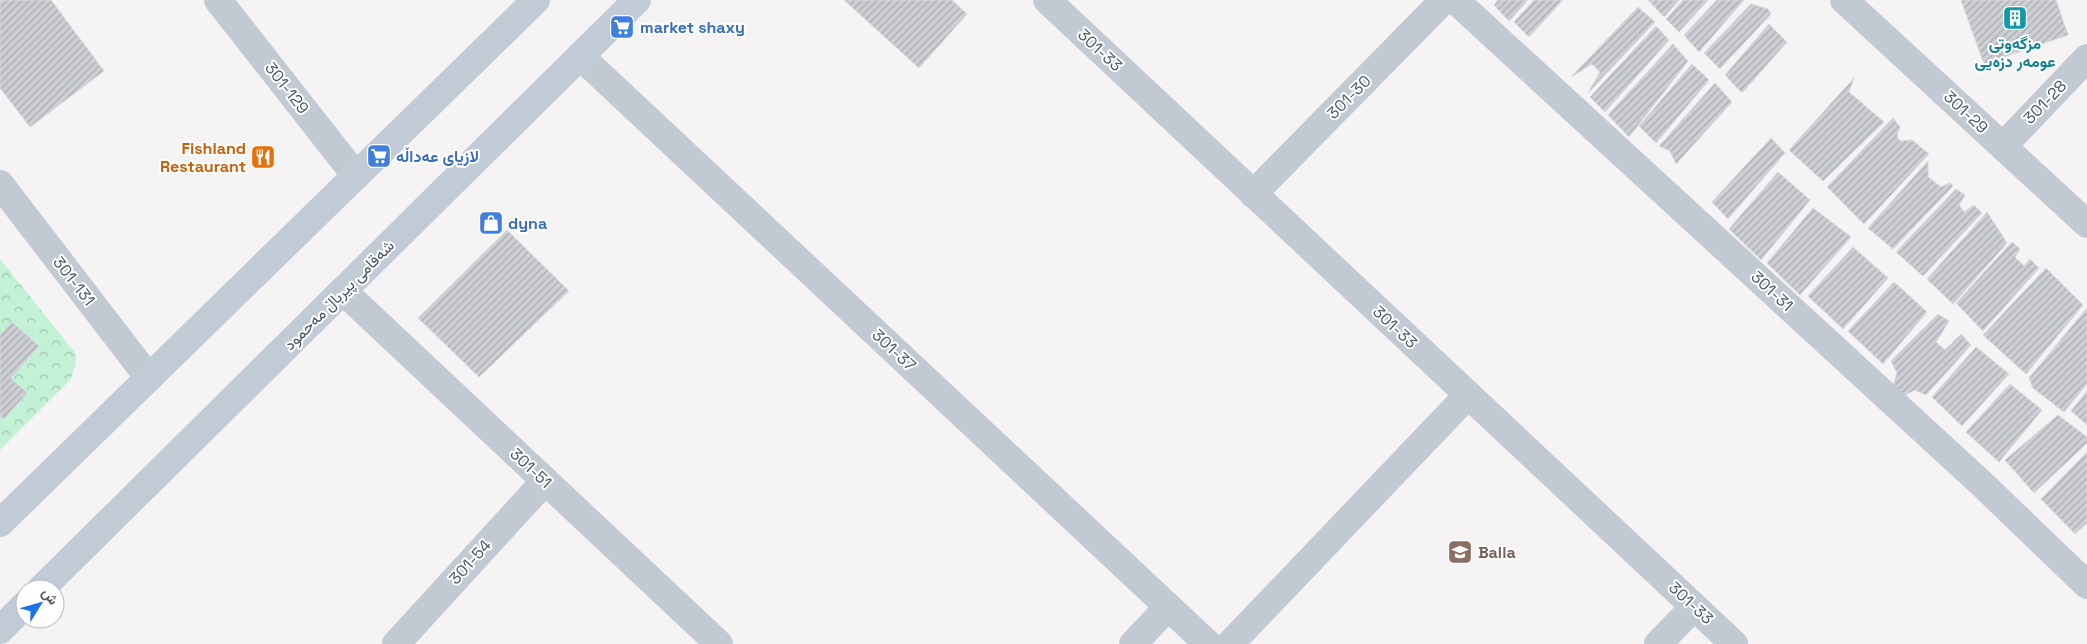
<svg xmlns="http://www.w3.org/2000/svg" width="2087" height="644" font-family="'Space Grotesk',Vazirmatn,sans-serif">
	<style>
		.park { fill: url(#park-crowns) }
		.building { fill: url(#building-hatch); stroke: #d7d9de }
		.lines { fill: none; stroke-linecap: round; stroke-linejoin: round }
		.minor { stroke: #c1cad2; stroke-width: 28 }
		.secondary { stroke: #c1cbd6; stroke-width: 28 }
		.labels { text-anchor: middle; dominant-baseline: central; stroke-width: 4; stroke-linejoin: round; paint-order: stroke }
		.shop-label { font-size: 16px; font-weight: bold; fill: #366cbe; stroke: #fff; text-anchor: start }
		.culture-label { font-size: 16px; font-weight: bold; fill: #0d838f; stroke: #fff }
		.street-label { font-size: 16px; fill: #4a5661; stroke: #fff }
		.food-label { font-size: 16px; font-weight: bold; fill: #c56008; stroke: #fff; text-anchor: end }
		.education-label { font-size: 16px; font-weight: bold; fill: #785e54; stroke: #fff; text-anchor: start }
	</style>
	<defs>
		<pattern id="park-crowns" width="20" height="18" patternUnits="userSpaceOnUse" patternTransform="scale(1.25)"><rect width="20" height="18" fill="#c3f1d5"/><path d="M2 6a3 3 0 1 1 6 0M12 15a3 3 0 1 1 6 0" fill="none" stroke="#a0c6b0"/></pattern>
		<pattern id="building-hatch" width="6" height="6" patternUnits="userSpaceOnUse" patternTransform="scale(1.25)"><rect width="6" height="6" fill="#cdcfd5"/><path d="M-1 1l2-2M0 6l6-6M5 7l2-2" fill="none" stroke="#a8abb0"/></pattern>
	</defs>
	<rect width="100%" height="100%" fill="#f5f3f3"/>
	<!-- park -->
	<polygon class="park" points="0,259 76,354 76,365 70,380 0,450"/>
	<!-- building -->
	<g class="building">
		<polygon points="0,0 51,0 104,71 30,127 0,88"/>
		<polygon points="844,0 952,0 967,14 919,68"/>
		<polygon points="1498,0 1528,0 1509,21 1494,5"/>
		<polygon points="1534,0 1563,0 1529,37 1514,22"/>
		<polygon points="1648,0 1679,0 1664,17"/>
		<polygon points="1683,0 1708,0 1679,32 1666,19"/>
		<polygon points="1717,0 1744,0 1699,52 1684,35"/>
		<polygon points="1961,0 2056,0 2068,35 1984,64"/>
		<polygon points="1751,4 1768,9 1771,14 1720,69 1704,53"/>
		<polygon points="1638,7 1655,22 1588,93 1600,72 1592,64 1571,77"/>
		<polygon points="1769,24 1787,42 1742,93 1725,75"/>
		<polygon points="1656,26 1669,40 1605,112 1590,97"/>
		<polygon points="1673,44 1688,61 1629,137 1608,115"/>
		<polygon points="1692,64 1709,80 1656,143 1639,126"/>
		<polygon points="1854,78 1849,92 1884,122 1823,181 1789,150"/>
		<polygon points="1715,83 1732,102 1676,164 1670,151 1659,146"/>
		<polygon points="1893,118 1900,127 1897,136 1900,141 1912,140 1929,154 1864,224 1827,187"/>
		<polygon points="1771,138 1785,153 1728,219 1712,202"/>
		<polygon points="1928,161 1928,177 1941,187 1950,183 1953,186 1893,249 1868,228"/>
		<polygon points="1778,172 1810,200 1761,260 1729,229"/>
		<polygon points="1956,189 1965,195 1959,205 1964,212 1974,205 1982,213 1923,276 1896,252"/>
		<polygon points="1813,208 1851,237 1800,295 1767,263"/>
		<polygon points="1987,212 2007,243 1953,304 1927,279"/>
		<polygon points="507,230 569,291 479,377 418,318"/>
		<polygon points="2012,242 2020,249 2015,257 2024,266 2030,259 2039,268 1983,331 1956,303"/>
		<polygon points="1853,247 1888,278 1843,329 1808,296"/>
		<polygon points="2046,268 2083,305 2026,374 1983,335"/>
		<polygon points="1894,282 1927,312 1883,364 1848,331"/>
		<polygon points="2087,308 2087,384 2064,412 2033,388 2029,378"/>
		<polygon points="1938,314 1949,321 1936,342 1945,350 1961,334 1971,345 1926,395 1915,390 1901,397 1892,389 1897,373 1891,361"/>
		<polygon points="12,322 39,346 11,378 27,393 4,419 0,416 0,335"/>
		<polygon points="1976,347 2009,374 1962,426 1932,397"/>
		<polygon points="2010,384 2042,410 1999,462 1966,432"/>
		<polygon points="2087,391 2087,425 2071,411"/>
		<polygon points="2058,415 2087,437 2087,443 2034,493 2005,460"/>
		<polygon points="2087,452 2087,523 2075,534 2041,499"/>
	</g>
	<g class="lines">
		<!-- minor -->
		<g class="minor">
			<polyline points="218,0 356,176"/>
			<polyline points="1047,0 1734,644"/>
			<polyline points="1455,0 1982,484 2087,585"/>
			<polyline points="1844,0 2087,224"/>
			<polyline points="580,56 1208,644"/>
			<polyline points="2003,146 2087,58"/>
			<polyline points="0,184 149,378"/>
			<polyline points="1253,194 1444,0"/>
			<polyline points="343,291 719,644"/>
			<polyline points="396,644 545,481"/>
			<polyline points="1133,644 1168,607"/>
			<polyline points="1230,644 1468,395"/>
			<polyline points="1658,644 1694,607"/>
		</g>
		<!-- secondary -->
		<g class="secondary">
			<polyline points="0,523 536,0"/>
			<polyline points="41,589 637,0"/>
			<polyline points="0,630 25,605"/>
		</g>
	</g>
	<!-- icons -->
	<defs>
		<symbol id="building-square" viewBox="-11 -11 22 22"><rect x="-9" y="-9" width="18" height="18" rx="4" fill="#0f9aa8" stroke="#fff"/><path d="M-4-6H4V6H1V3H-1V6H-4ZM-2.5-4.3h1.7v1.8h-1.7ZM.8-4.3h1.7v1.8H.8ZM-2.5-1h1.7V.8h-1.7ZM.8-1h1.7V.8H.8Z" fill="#fff"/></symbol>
		<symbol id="supermarket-square" viewBox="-11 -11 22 22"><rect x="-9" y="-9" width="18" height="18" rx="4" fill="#3f7fe0" stroke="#fff"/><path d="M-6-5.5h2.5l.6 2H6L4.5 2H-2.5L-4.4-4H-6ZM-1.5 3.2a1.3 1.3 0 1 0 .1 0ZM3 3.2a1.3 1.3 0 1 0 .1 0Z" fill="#fff"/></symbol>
		<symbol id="restaurant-square" viewBox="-11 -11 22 22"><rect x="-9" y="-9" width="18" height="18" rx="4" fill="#e8710a" stroke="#fff"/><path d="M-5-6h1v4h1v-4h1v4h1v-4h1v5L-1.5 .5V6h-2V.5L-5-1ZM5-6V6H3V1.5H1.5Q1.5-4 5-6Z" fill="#fff"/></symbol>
		<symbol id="shop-square" viewBox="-11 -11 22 22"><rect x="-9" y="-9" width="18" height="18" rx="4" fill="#3f7fe0" stroke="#fff"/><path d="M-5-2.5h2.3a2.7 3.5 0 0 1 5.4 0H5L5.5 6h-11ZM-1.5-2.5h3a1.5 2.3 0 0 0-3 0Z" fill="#fff"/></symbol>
		<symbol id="school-square" viewBox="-11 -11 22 22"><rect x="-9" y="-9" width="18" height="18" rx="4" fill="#8d6e63" stroke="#fff"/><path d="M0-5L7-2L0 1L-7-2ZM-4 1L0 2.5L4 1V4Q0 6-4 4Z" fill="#fff"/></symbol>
	</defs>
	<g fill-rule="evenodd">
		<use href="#building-square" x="2001" y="4" width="28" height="28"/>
		<use href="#supermarket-square" x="608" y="13" width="28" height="28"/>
		<use href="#supermarket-square" x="365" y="142" width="28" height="28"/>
		<use href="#restaurant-square" x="249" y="143" width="28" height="28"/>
		<use href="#shop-square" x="477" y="209" width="28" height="28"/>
		<use href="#school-square" x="1446" y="538" width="28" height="28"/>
	</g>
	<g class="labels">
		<!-- shop labels -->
		<g class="shop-label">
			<text x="640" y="27">market shaxy</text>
			<text x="396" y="156">لازیای عەداڵە</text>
			<text x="508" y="223">dyna</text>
		</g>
		<!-- culture labels -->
		<g class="culture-label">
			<text x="2015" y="43">مزگەوتی<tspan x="2015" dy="18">عومەر دزەیی</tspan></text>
		</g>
		<!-- street labels -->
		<g class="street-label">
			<text transform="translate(1100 50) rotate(43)">301-33</text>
			<text transform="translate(287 88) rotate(52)">301-129</text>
			<text transform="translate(1349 97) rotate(-45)">301-30</text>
			<text transform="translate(2045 102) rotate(-46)">301-28</text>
			<text transform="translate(1966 112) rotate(43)">301-29</text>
			<text transform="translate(74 281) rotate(52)">301-131</text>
			<text transform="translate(1772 291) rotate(43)">301-31</text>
			<text transform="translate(339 295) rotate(-45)">شەقامی پیرباڵ مەحمود</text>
			<text transform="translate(1395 327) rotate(43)">301-33</text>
			<text transform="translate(894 350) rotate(43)">301-37</text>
			<text transform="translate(531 468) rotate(43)">301-51</text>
			<text transform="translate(470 562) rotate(-48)">301-54</text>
			<text transform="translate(1691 603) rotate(43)">301-33</text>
		</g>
		<!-- food labels -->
		<g class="food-label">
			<text x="246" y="148">Fishland<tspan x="246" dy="18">Restaurant</tspan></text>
		</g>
		<!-- education labels -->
		<g class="education-label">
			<text x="1478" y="552">Balla</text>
		</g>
	</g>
	<!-- north arrow -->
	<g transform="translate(40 604) rotate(53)"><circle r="24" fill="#ffffff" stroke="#b7bbc0"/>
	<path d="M0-4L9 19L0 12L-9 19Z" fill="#1a73e8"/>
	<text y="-8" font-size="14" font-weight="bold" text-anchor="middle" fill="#4a5661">ش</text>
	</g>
</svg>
